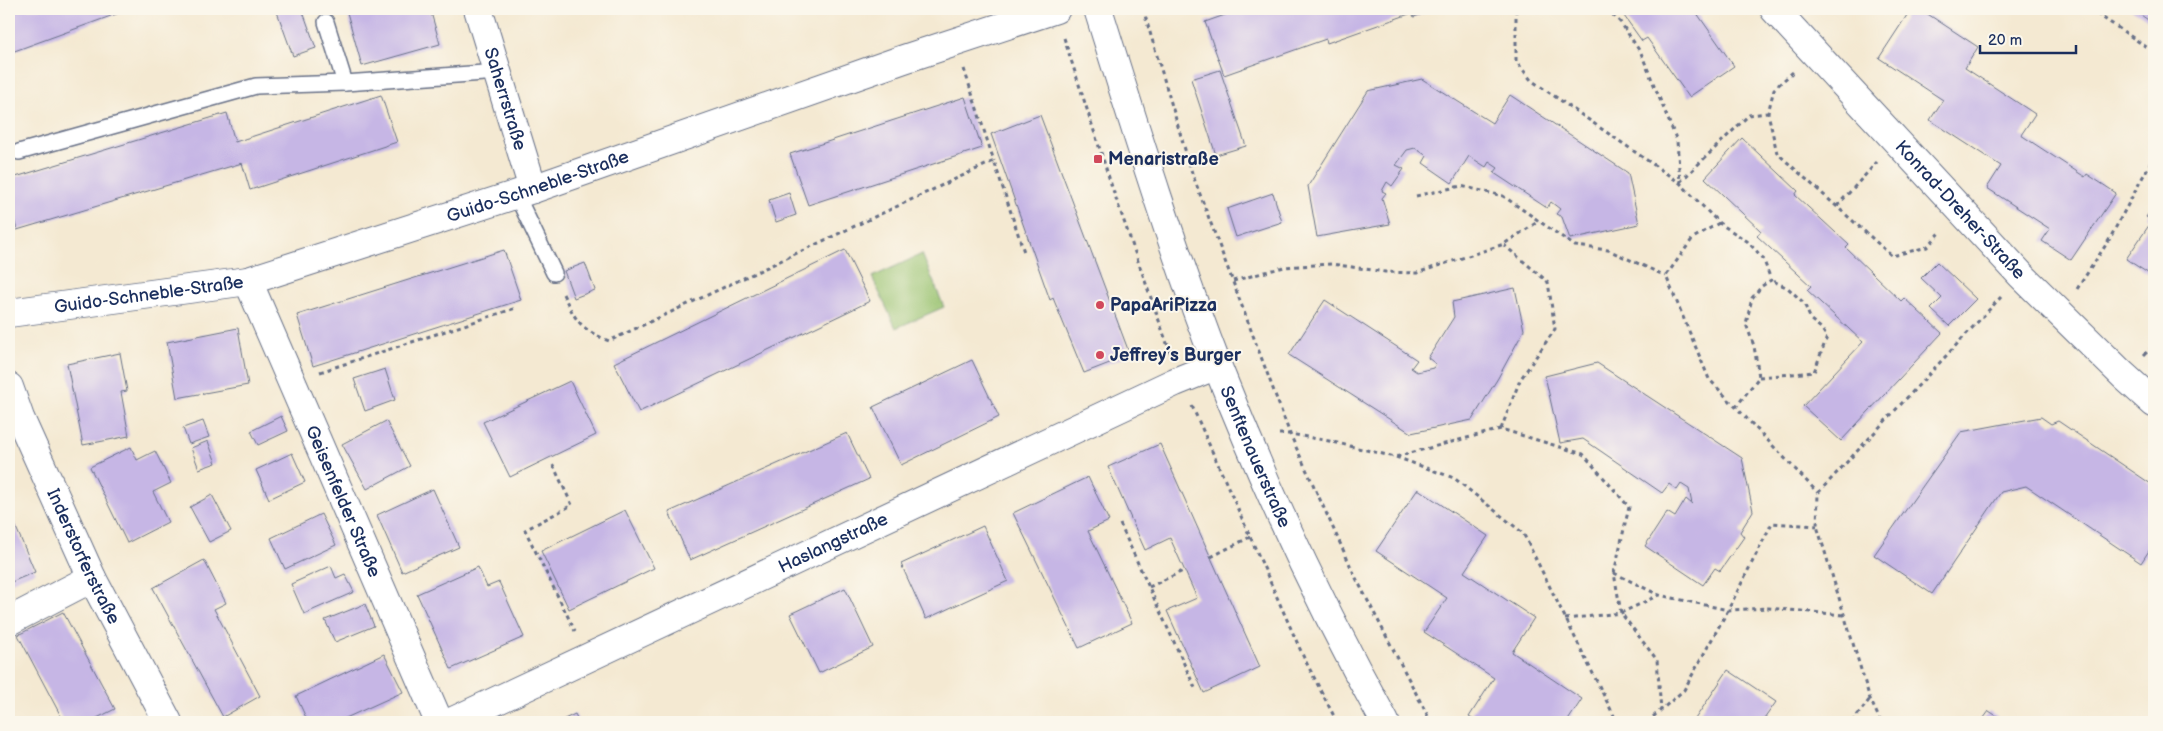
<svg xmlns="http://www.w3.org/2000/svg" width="2163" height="731" font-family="'Balsamiq Sans',sans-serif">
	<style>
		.green { fill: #99c26f; stroke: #5a7866 }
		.building { fill: #c6b6e5 }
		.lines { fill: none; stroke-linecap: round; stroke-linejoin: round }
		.service-casing { stroke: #677087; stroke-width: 18 }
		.minor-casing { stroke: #677087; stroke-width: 30 }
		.tertiary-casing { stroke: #677087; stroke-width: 30 }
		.path { stroke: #677087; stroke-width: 3; stroke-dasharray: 4 4; stroke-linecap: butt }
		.service { stroke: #fff; stroke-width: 15 }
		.minor { stroke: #fff; stroke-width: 28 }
		.tertiary { stroke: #fff; stroke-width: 28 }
		.poi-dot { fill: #d1495b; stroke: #fbf7ec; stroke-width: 2 }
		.labels { text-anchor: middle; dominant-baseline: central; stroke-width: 4; stroke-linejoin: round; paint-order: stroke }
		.street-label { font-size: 18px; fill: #1b2f5e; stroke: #fbf7ec }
		.poi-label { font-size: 18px; font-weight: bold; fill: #1b2f5e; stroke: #fbf7ec; text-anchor: start }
	</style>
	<rect width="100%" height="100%" fill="#fbf7ec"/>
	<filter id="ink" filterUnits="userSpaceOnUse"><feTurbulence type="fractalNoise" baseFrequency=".02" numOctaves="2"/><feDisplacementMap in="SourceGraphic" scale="10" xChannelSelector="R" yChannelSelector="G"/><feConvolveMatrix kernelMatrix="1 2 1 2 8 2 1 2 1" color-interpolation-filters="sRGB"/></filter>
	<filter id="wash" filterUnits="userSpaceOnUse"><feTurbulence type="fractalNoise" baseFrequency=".0096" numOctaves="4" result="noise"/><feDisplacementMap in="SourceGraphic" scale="20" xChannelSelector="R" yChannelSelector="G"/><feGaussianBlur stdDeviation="1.12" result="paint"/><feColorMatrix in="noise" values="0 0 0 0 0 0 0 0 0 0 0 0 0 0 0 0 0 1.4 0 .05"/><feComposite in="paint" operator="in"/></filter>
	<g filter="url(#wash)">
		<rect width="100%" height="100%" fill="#f4e9d2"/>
		<!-- green -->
		<polygon class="green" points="922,254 944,307 896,328 872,277"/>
		<g id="blocks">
			<!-- building -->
			<g class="building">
				<polygon points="9,9 130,9 9,53"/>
				<polygon points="276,9 302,9 316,48 293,56"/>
				<polygon points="346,9 430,9 440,44 362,66"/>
				<polygon points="1242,9 1436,9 1414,17 1412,13 1327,43 1326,39 1224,75 1205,22"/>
				<polygon points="1619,9 1683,9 1685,11 1694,9 1734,66 1689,97 1647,38 1642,41"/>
				<polygon points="1911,9 1920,9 1978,47 1965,68 2035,114 2021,135 2085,177 2087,174 2116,193 2071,260 2042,241 2050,229 1987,188 2001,166 1930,120 1943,100 1879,58"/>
				<polygon points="2131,9 2154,9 2154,24 2138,13"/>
				<polygon points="1220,70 1246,146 1216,155 1191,79"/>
				<polygon points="1422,79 1492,123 1510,95 1628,173 1639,224 1570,239 1562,217 1556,214 1560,209 1551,202 1547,208 1494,173 1498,168 1489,162 1486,167 1469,156 1452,183 1423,163 1427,156 1415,148 1407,150 1396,165 1404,169 1392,186 1387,182 1382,191 1386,193 1382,198 1390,224 1317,237 1308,186 1368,91"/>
				<polygon points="381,95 397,142 250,190 242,163 17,230 9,202 9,179 227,113 235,142"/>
				<polygon points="965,97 982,148 808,205 790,154"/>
				<polygon points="1040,115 1130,355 1084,373 1053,298 1050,300 991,134"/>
				<polygon points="1742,138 1798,191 1795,195 1849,245 1846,248 1901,301 1904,298 1942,333 1841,441 1803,406 1863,342 1807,290 1811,286 1757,236 1761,231 1705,178"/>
				<polygon points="789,193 796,215 776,222 769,200"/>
				<polygon points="1273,193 1282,222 1236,237 1227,209"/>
				<polygon points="2154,206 2154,277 2126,259 2152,221 2146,217"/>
				<polygon points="504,250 521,300 313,366 297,315"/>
				<polygon points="845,250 870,301 639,412 614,363"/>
				<polygon points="1937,262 1976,299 1949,326 1931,309 1942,298 1921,278"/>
				<polygon points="585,263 595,290 574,298 564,271"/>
				<polygon points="1515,288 1524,330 1498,378 1472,420 1411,433 1289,355 1325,300 1417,360 1411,368 1417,372 1433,368 1436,364 1428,358 1454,317 1452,302"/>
				<polygon points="238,328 248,385 177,398 167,342"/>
				<polygon points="120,353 127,391 121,392 129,436 83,445 67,364"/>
				<polygon points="972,360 999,417 901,465 873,407"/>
				<polygon points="1597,363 1742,458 1753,511 1740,532 1744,537 1720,571 1715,568 1703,585 1645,546 1667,512 1675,517 1686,499 1692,504 1689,489 1681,484 1677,490 1669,484 1662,493 1583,439 1560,443 1545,376"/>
				<polygon points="385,369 395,400 365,411 354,379"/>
				<polygon points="570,381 596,435 510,477 483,422"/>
				<polygon points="281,416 288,431 258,445 251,431"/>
				<polygon points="2041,417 2051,424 2058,421 2154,486 2154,543 2141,563 2026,486 2001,492 1932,594 1874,555 1961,432"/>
				<polygon points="203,421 209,437 189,444 183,428"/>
				<polygon points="386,421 410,466 367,489 342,444"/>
				<polygon points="847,433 869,479 690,560 669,512"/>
				<polygon points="208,441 216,463 199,469 191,448"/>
				<polygon points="1160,444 1260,667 1204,693 1167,611 1197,598 1170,538 1145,550 1108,467"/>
				<polygon points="131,447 137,460 155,451 171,483 153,492 168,522 127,543 90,467"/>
				<polygon points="292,453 305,482 269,499 256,470"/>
				<polygon points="1088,477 1109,521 1088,531 1132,623 1079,648 1013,513"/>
				<polygon points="433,489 459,547 402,572 377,515"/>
				<polygon points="1418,489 1488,536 1464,572 1534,618 1512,652 1582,699 1567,722 1477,722 1469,717 1494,678 1424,632 1447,598 1376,551"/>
				<polygon points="212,495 231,531 209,542 190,507"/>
				<polygon points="625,510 654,568 569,609 541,551"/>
				<polygon points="9,511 35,572 9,583"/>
				<polygon points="321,514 336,545 285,569 271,538"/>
				<polygon points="983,526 1008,581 926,619 901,564"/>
				<polygon points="204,560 226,603 214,609 260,696 223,717 153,588"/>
				<polygon points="331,566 336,578 345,574 354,592 304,614 291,584"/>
				<polygon points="478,567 487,587 499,582 524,637 451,669 417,594"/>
				<polygon points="845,588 873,647 819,673 790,614"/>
				<polygon points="365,604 374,626 335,642 325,620"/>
				<polygon points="63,612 115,709 89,722 64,722 18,635"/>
				<polygon points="384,654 403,692 337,722 308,722 296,696"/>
				<polygon points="1728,670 1776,702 1762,722 1693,722"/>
				<polygon points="1989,711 2006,722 1981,722"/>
				<polygon points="575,714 579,722 558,722"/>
			</g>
		</g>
	</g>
	<g filter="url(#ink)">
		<use href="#blocks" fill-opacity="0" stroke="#677087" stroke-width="1"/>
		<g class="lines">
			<defs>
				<g id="service">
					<polyline points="326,22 345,83 498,72"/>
					<polyline points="19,152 256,86 345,83"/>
					<polyline points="516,194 554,273"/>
				</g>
				<g id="minor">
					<path id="s1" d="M478,9L533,189"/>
					<path id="s2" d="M1774,9L2021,275L2123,375L2154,403"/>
					<path id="s3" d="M248,281L439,722"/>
					<path id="s4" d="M9,387L20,418L92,578L168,722"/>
					<polyline points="9,621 92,578"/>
					<path id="s5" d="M451,722L1175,382L1217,365"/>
				</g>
				<g id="tertiary">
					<path id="s6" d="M1098,9C1135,128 1172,248 1217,365C1265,487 1321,607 1385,722"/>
					<path id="s7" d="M9,313L248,281L533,189L904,59L1056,9"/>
				</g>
			</defs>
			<!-- service casing -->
			<use href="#service" class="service-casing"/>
			<!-- minor casing -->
			<use href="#minor" class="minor-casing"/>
			<!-- tertiary casing -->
			<use href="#tertiary" class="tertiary-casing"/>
			<!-- path -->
			<g class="path">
				<polyline points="1143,9 1192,173 1290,434 1356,578 1431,722"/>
				<polyline points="1516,9 1516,61 1531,80 1680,183 1719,223 1747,241 1763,258 1771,280 1762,286 1752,298 1746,324 1754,346 1759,377 1736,407"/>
				<polyline points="1607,9 1621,23 1641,53 1677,141 1680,182"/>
				<polyline points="2090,9 2154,52"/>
				<polyline points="1064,38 1113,190 1170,352"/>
				<polyline points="964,69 994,161"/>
				<polyline points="1793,72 1774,89 1768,113 1777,153 1892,256 1927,247 1940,233"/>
				<polyline points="1680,182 1749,115 1768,113"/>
				<polyline points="1416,196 1461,186 1503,196 1575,246 1608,250 1666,276"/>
				<polyline points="1837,206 1877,162"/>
				<polyline points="1719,223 1693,238 1666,276 1709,379 1818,493"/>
				<polyline points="1233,281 1284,267 1332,264 1385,272 1417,273 1504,244 1539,221"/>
				<polyline points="2077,289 2109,240 2154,156"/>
				<path d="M563,294C576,321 580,329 609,341L994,161L1024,252"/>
				<polyline points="2144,355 2154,345"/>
				<polyline points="320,372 516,308"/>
				<polyline points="1759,377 1814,372 1827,337 1821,328 1811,320 1804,303 1788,288 1771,280"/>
				<polyline points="1192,406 1304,658 1337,722"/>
				<polyline points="1501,429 1520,380 1555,329 1548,282 1504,245"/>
				<polyline points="1279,434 1290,434 1329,441 1395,457 1501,429 1583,454 1629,507 1614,573 1621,613 1657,660 1661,710"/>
				<polyline points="1396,457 1454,478 1523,533 1617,722"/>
				<polyline points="553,465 572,505 525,530 575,631"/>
				<polyline points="1120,524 1196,690"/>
				<polyline points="1211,557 1250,537"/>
				<polyline points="1614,573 1659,595 1728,610 1768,608 1844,615"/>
				<polyline points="1149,587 1185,570"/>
				<polyline points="1565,619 1621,613 1659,595"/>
				<polyline points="1647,722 1684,690 1728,610 1772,523 1817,526"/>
				<polyline points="1852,722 1870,699"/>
				<polyline points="1881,722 1870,699 1817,526 1818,493 2001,297"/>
			</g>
			<!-- service -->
			<use href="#service" class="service"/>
			<!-- minor -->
			<use href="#minor" class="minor"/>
			<!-- tertiary -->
			<use href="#tertiary" class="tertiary"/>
		</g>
	</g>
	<!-- markers -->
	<g class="poi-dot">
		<rect x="1093" y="154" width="10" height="10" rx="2.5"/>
		<circle cx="1100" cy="305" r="5"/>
		<circle cx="1100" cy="355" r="5"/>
	</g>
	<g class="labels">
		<!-- street labels -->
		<g class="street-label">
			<text stroke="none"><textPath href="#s1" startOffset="94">Saherrstraße</textPath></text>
			<text stroke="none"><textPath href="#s7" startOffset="546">Guido-Schneble-Straße</textPath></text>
			<text stroke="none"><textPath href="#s2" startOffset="274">Konrad-Dreher-Straße</textPath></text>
			<text stroke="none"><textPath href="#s7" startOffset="141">Guido-Schneble-Straße</textPath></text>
			<text stroke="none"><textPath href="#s6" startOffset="475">Senftenauerstraße</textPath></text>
			<text stroke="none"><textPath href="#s3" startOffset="240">Geisenfelder Straße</textPath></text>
			<text stroke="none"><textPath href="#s5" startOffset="422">Haslangstraße</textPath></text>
			<text stroke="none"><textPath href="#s4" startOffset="185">Inderstorferstraße</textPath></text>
		</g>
		<!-- poi labels -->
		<g class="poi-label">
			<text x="1108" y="159">Menaristraße</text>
			<text x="1110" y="305">PapaAriPizza</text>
			<text x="1110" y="355">Jeffrey´s Burger</text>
		</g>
	</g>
	<!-- margin -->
	<rect width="2163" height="731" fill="none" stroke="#fbf7ec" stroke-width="30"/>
	<!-- scale -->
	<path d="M1980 45v8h96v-8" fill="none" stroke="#1b2f5e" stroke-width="2.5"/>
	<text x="1988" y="45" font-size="15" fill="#1b2f5e" stroke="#fbf7ec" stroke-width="4" paint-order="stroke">20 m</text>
</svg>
